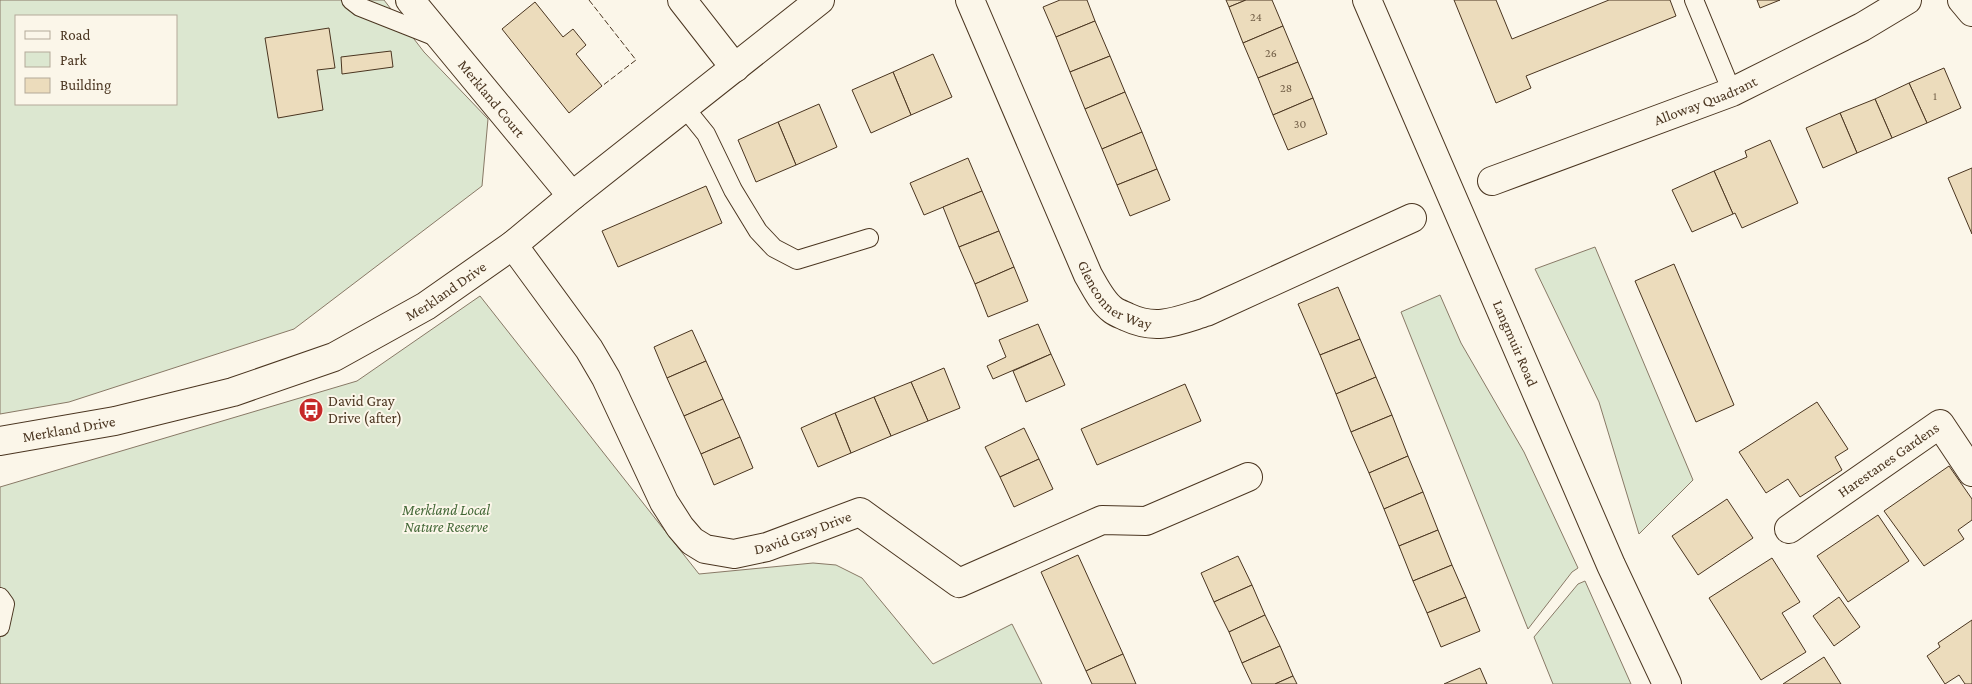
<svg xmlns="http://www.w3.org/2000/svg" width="1972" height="684" font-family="'Crimson Pro',serif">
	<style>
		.green { fill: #dce7d0; stroke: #887966; fill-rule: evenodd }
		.building { fill: #ecdcbc; stroke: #4a3520 }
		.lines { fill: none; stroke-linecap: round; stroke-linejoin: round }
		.service-casing { stroke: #4a3520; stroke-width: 20 }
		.minor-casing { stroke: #4a3520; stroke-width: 30 }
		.tertiary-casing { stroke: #4a3520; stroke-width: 30 }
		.service { stroke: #fbf6e9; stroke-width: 18 }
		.minor { stroke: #fbf6e9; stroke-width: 28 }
		.tertiary { stroke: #fbf6e9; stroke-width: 28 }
		.fence { stroke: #4a3520; stroke-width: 1; stroke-dasharray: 6 2.5; stroke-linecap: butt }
		.labels { text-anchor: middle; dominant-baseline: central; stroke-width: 4; stroke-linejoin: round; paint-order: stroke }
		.number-label { font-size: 12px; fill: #725f47 }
		.street-label { font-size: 15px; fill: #4a3520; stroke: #fbf6e9 }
		.poi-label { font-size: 15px; fill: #4a3520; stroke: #fbf6e9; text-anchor: start }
		.park-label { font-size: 15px; font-style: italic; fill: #436837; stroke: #fbf6e9 }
	</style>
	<rect width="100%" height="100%" fill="#fbf6e9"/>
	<!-- green -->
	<g class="green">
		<path d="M0,0H384L424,52L488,119L482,186L294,329L69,402L0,414ZM16,16H176V104H16Z"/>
		<polygon points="1595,247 1693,480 1639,534 1599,402 1535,269"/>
		<polygon points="1440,295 1461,343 1524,452 1578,568 1572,572 1528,629 1401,312"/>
		<polygon points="480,296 699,574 813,563 836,565 862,578 933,664 1012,624 1042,684 0,684 0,487 357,381"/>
		<polygon points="1585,581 1631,684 1553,684 1534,637 1578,584"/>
	</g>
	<!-- building -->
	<g class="building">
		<polygon points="1060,0 1087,0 1095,21 1056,37 1043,7"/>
		<polygon points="1226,0 1246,0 1229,7"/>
		<polygon points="1246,0 1272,0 1283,26 1243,43 1229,7"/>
		<polygon points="1454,0 1496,0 1512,39 1609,0 1670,0 1676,16 1526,76 1531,88 1496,103"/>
		<polygon points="1757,0 1780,0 1760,8"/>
		<polygon points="535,2 563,37 573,29 586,45 576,54 602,86 569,113 502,29"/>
		<polygon points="1095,21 1110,56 1070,72 1056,37"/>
		<polygon points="1283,26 1298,62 1258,78 1243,43"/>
		<polygon points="329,28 335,68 317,70 323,110 278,118 265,38"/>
		<polygon points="391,51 393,67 342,74 341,57"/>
		<polygon points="933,54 952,97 911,115 893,72"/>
		<polygon points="1110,56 1125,92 1085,109 1070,72"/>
		<polygon points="1298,62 1313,98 1273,115 1258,78"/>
		<polygon points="1944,68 1961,108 1927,123 1909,83"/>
		<polygon points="893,72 911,115 871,133 852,90"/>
		<polygon points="1909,83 1927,123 1892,138 1875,99"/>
		<polygon points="1125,92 1142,132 1102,149 1085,109"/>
		<polygon points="1313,98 1327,134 1288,150 1273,115"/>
		<polygon points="1875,99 1892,138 1857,153 1840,113"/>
		<polygon points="819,104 837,147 796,165 778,122"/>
		<polygon points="1840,113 1857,153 1823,168 1806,128"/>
		<polygon points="778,122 796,165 756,182 738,140"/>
		<polygon points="1142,132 1157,169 1117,185 1102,149"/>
		<polygon points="1770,140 1798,203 1742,228 1735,213 1733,214 1714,171 1747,157 1745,151"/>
		<polygon points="968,158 982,191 924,215 910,183"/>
		<polygon points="1972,168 1972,234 1948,178"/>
		<polygon points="1157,169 1170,200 1130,216 1117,185"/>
		<polygon points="1714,171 1733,214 1692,232 1672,190"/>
		<polygon points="706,186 722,223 618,267 602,231"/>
		<polygon points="982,191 999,231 959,247 943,207"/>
		<polygon points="999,231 1014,267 975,284 959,247"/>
		<polygon points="1674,264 1734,405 1696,422 1635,281"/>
		<polygon points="1014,267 1028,301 988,317 975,284"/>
		<polygon points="1338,287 1360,339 1320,355 1298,304"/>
		<polygon points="1038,324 1051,354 993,379 987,366 1006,357 999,340"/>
		<polygon points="692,330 706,361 667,378 654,347"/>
		<polygon points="1360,339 1376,377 1336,394 1320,355"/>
		<polygon points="1051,354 1065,385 1026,402 1013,371"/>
		<polygon points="706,361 723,399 684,416 667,378"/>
		<polygon points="944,368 960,408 928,421 911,382"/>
		<polygon points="1376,377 1392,415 1351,432 1336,394"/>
		<polygon points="911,382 928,421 891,436 874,397"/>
		<polygon points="1185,384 1201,421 1097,465 1081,429"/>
		<polygon points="874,397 891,436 851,453 835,413"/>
		<polygon points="723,399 740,437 701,454 684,416"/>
		<polygon points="1817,402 1848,449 1835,457 1842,470 1800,497 1788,479 1766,493 1739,452"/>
		<polygon points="835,413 851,453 818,467 801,428"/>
		<polygon points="1392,415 1408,456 1369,473 1351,432"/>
		<polygon points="1024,428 1039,459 1000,477 985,447"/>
		<polygon points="740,437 753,468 714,485 701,454"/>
		<polygon points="1408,456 1423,492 1384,509 1369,473"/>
		<polygon points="1039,459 1053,489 1014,507 1000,477"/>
		<polygon points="1949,466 1972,499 1972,520 1958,530 1964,539 1924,566 1884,511"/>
		<polygon points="1423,492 1438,530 1399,546 1384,509"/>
		<polygon points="1727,499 1753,538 1698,575 1672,536"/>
		<polygon points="1878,515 1909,561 1848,602 1817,556"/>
		<polygon points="1438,530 1452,565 1413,581 1399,546"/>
		<polygon points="1078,555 1123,654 1086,671 1041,572"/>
		<polygon points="1238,556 1252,585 1214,602 1201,573"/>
		<polygon points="1772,558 1800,602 1782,613 1806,652 1761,680 1709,598"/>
		<polygon points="1452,565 1466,597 1427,613 1413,581"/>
		<polygon points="1252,585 1265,615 1229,632 1214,602"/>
		<polygon points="1466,597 1480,631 1441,647 1427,613"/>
		<polygon points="1839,597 1860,627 1834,646 1813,616"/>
		<polygon points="1265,615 1280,646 1242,663 1229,632"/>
		<polygon points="1972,620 1972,684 1965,684 1959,675 1945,684 1927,656 1940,647 1938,643"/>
		<polygon points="1280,646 1293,676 1275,684 1252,684 1242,663"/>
		<polygon points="1123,654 1136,684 1092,684 1086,671"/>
		<polygon points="1824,657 1841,684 1783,684"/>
		<polygon points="1480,668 1487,684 1444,684"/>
		<polygon points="1293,676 1297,684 1275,684"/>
	</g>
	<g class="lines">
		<defs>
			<g id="service">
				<polyline points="351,0 360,7 436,37"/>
				<polyline points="1694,0 1732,92"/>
				<polyline points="685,108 706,134 733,190 758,231 774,248 797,260 869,238"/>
				<polyline points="0,597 5,604 0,627"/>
			</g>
			<g id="minor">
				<path id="s1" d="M410,0L572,196"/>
				<polyline points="682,0 735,68"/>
				<path id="s2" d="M970,0L1088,275C1095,287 1102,302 1113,310C1117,313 1123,315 1127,317C1157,331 1177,321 1206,312L1412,218"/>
				<path id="s3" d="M1367,0L1611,565L1667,684"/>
				<polyline points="1962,0 1972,12"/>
				<path id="s4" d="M1492,181L1732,92L1862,27L1907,0"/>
				<path id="s5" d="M513,245L589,349L606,378L664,502L680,527L692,541L705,549L734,554L767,547L860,512L959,583L1102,520L1146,521L1248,477"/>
				<path id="s6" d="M1789,529L1940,424L1972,472"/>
			</g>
			<g id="tertiary">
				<path id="s7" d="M0,441L115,421L233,392L334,357L426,306L513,245L572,196L820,0"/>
			</g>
		</defs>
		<!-- service casing -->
		<use href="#service" class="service-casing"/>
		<!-- minor casing -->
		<use href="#minor" class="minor-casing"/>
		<!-- tertiary casing -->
		<use href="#tertiary" class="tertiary-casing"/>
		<!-- service -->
		<use href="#service" class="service"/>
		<!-- minor -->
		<use href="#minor" class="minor"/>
		<!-- tertiary -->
		<use href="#tertiary" class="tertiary"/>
		<!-- fence -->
		<polyline class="fence" points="589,0 636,60 602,86"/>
	</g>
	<!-- icons -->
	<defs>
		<symbol id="bus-disc" viewBox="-11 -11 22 22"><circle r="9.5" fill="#c62828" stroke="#fbf6e9"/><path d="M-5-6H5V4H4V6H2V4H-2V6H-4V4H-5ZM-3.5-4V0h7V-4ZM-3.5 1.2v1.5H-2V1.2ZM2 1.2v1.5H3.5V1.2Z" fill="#fff"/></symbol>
	</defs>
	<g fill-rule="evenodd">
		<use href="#bus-disc" x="297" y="396" width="28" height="28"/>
	</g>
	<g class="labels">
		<!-- number labels -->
		<g class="number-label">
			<text x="1256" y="17">24</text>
			<text x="1271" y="53">26</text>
			<text x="1286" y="88">28</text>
			<text x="1935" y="96">1</text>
			<text x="1300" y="124">30</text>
		</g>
		<!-- street labels -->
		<g class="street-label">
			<text stroke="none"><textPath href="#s1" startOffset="128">Merkland Court</textPath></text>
			<text stroke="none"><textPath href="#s4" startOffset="228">Alloway Quadrant</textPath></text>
			<text stroke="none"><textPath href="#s2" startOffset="334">Glenconner Way</textPath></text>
			<text stroke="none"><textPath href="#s7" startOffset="475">Merkland Drive</textPath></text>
			<text stroke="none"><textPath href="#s3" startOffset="374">Langmuir Road</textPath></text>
			<text stroke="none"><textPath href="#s7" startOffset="70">Merkland Drive</textPath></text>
			<text stroke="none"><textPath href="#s6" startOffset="121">Harestanes Gardens</textPath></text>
			<text stroke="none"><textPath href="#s5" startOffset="464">David Gray Drive</textPath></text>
		</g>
		<!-- poi labels -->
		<g class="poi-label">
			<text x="328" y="401">David Gray<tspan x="328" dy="17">Drive (after)</tspan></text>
		</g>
		<!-- park labels -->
		<g class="park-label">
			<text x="446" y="510">Merkland Local<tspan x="446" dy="17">Nature Reserve</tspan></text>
		</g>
	</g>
	<!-- legend -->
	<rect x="15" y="15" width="162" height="90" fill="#fbf6e9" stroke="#b4a999"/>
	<rect x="25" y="31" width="25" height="8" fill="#fbf6e9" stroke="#b4a999"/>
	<text x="60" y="40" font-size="15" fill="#4a3520">Road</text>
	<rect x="25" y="52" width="25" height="15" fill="#dce7d0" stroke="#b4a999"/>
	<text x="60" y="65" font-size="15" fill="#4a3520">Park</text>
	<rect x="25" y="78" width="25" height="15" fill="#ecdcbc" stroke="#b4a999"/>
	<text x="60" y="90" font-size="15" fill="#4a3520">Building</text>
</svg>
